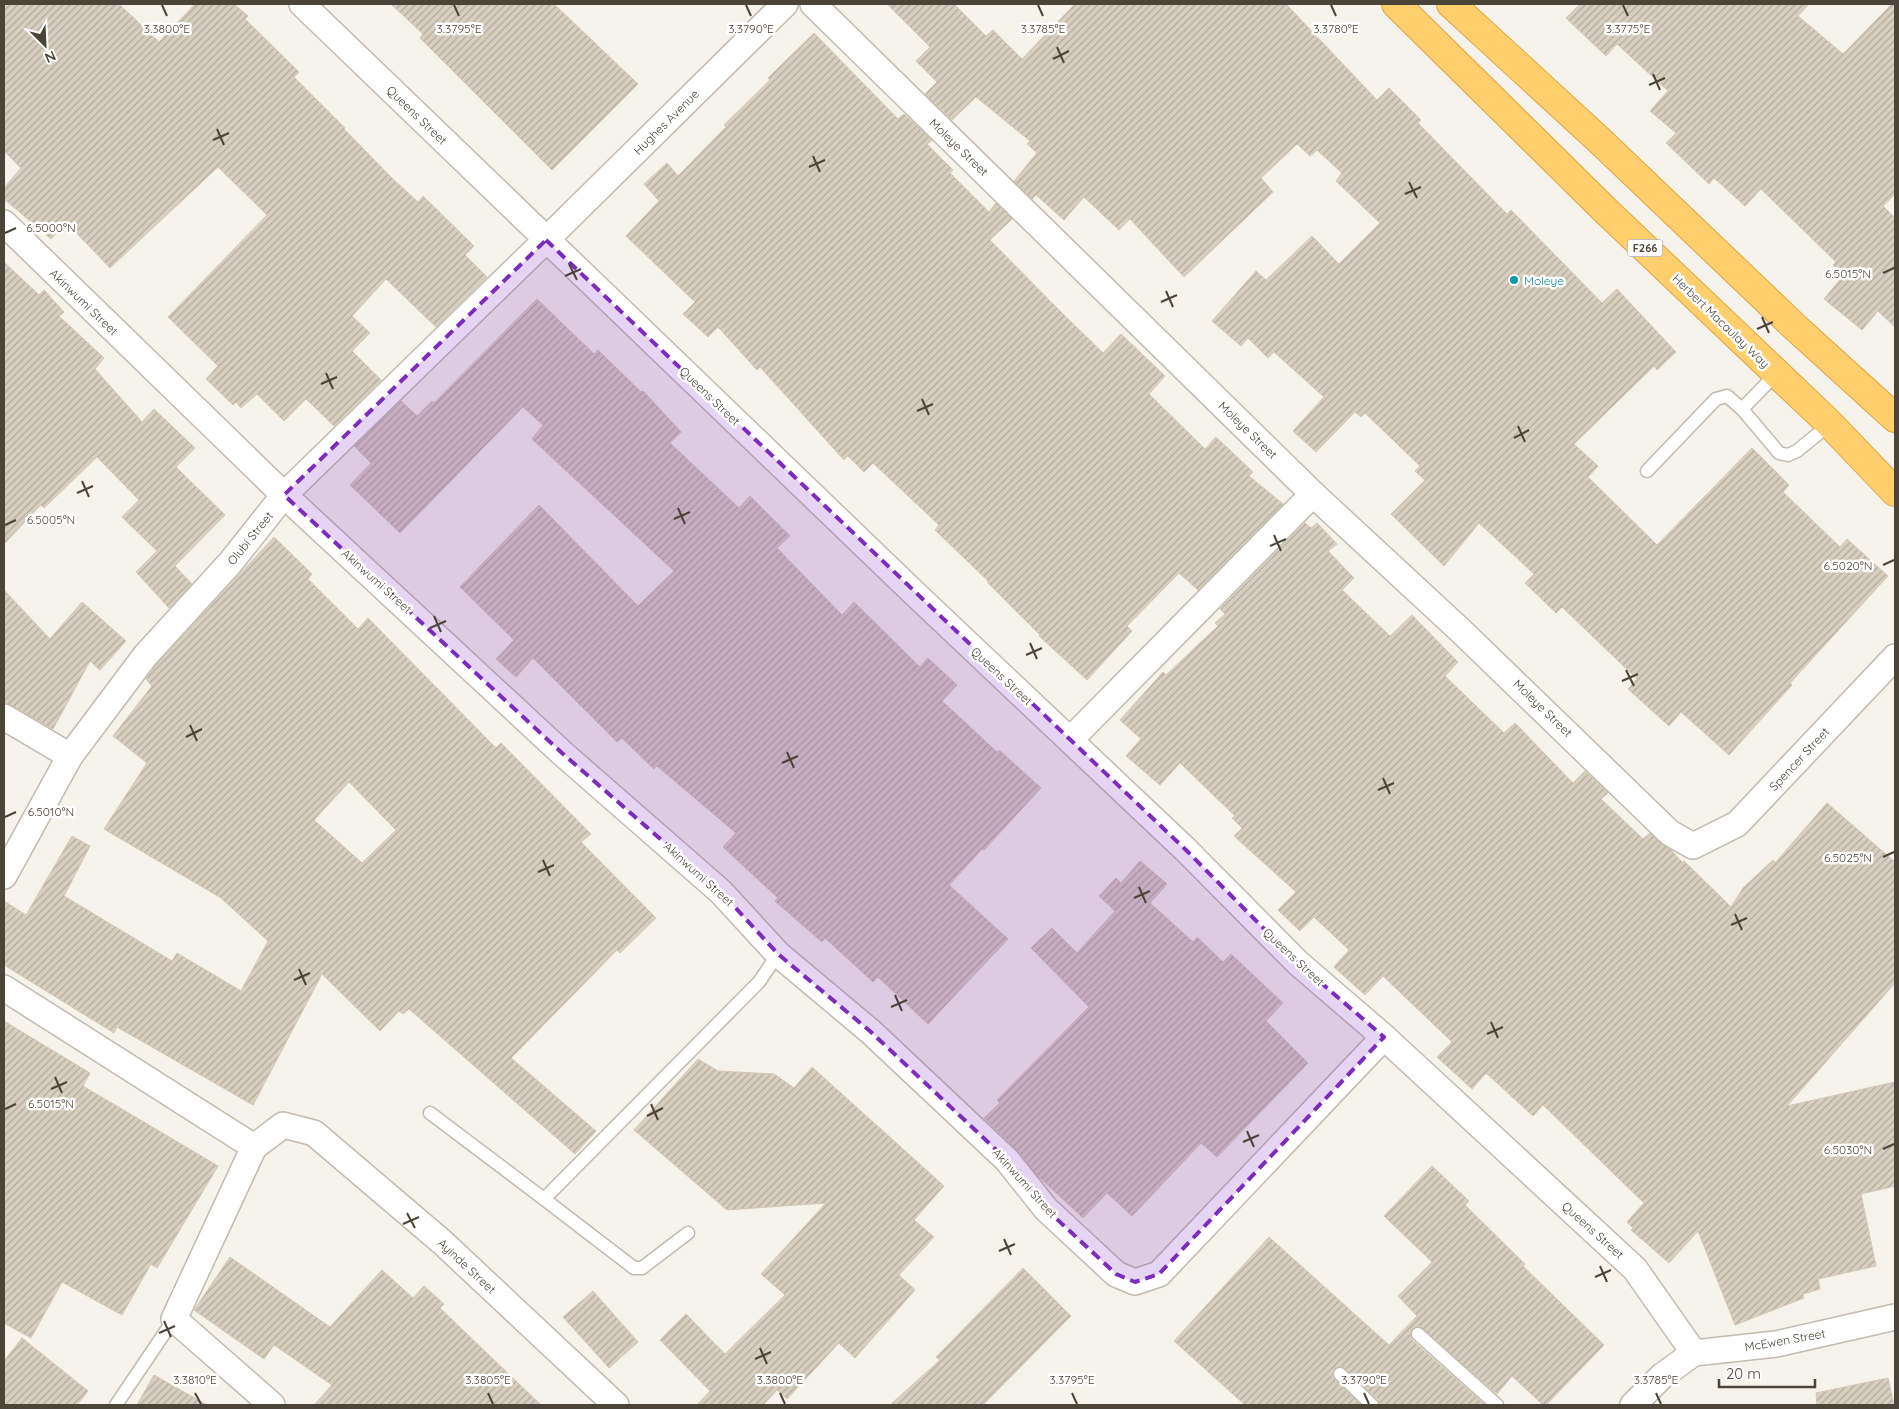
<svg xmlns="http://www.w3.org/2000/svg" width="1899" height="1409" font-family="Quicksand,sans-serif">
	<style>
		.building { fill: url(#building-hatch); stroke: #d3c7b4; fill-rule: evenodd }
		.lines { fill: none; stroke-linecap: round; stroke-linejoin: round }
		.lane-casing { stroke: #c2bbae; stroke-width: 15 }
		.street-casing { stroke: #c2bbae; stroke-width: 28 }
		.highway-casing { stroke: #e0a43c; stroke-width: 30 }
		.lane { stroke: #fff; stroke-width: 12 }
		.street { stroke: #fff; stroke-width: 25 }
		.highway { stroke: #ffcf6e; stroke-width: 28 }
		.marked { fill: #7b2cbf; fill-opacity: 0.2; stroke: #7b2cbf; stroke-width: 4; stroke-dasharray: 10 6; stroke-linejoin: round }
		.ticks { fill: none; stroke: #4b4439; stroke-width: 2 }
		.culture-dot { fill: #0f9aa8; stroke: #fff; stroke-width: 2 }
		.labels { text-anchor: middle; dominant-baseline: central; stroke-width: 5; stroke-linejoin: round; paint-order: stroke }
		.shield { fill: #fff; stroke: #817c74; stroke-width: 1 }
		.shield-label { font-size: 11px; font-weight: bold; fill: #4b4439 }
		.street-label { font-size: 12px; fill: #4b4439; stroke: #fff }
		.culture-label { font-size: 12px; fill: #0d838f; stroke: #fff; text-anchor: start }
		.ticks-label { font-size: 12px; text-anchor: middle; fill: #4b4439; stroke: #fff; stroke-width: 5; stroke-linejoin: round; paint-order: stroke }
	</style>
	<defs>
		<pattern id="building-hatch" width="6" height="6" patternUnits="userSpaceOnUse" patternTransform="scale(1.25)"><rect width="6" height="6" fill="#d8cfc1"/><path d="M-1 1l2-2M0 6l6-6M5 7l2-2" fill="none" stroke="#b1aa9e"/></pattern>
	</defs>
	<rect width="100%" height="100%" fill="#f6f3ec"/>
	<!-- building -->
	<g class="building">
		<polygon points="4,4 119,4 159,42 195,4 234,4 248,16 245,19 299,72 294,77 345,128 344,129 394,180 418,202 423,196 474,246 465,255 487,277 436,327 386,279 352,316 370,333 352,351 381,380 334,426 306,399 284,421 257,394 241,408 236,402 233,405 206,379 218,366 168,317 267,215 218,167 110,268 66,222 51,239 4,199 4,188 21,168 4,151"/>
		<polygon points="391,4 554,4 638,84 552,170 420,38 423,34"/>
		<polygon points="887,4 954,4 986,36 993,30 1022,59 1075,4 1286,4 1377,100 1389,88 1421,120 1418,123 1507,214 1511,210 1602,303 1617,289 1676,352 1657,370 1654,366 1574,444 1598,466 1588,477 1657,545 1752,448 1789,485 1783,492 1840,547 1847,539 1888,576 1790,683 1792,685 1729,755 1681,712 1669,726 1628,689 1637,679 1562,607 1556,613 1525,583 1534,574 1479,523 1444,566 1391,514 1425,480 1415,471 1420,466 1365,413 1361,417 1355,412 1316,452 1293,431 1324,397 1274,352 1268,358 1248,338 1241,346 1212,321 1256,271 1266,280 1312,236 1339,264 1380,223 1336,181 1342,173 1317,150 1310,156 1297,144 1261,178 1273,192 1184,277 1130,219 1119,230 1084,197 1064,220 1036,195 1032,199 1014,181 1037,153 1027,144 1030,141 976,97 952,120 925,94 937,82 916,61 930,47"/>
		<polygon points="1580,4 1809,4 1798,16 1843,54 1892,4 1895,4 1895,194 1883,206 1895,218 1895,327 1878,311 1862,330 1824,299 1844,275 1833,265 1836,262 1761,189 1745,206 1714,178 1709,184 1666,143 1676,133 1650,111 1668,91 1617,44 1606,56 1566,18"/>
		<polygon points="814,33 898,119 904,114 932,140 927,144 953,170 950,173 989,212 996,203 1012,219 990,240 1057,308 1103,353 1121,334 1165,376 1149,394 1205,449 1216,437 1253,472 1249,476 1283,504 1198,590 1179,573 1127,626 1132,631 1087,680 1039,636 1040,635 987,582 988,581 935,530 939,525 873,463 864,472 848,456 844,460 760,367 757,370 718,327 708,337 683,314 695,302 626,236 659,201 644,184 667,163 678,176 726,127 724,125 770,80 768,78"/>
		<polygon points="4,262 39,295 44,290 64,312 59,316 104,358 95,369 142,422 154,409 195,448 176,467 225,515 175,566 192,584 169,608 136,572 157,551 122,517 139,500 97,457 44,508 41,505 4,544"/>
		<polygon points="537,299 594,354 598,350 641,392 643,391 681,432 670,443 739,508 750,496 790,536 777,548 842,615 854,602 920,667 928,658 957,685 942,701 997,752 999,750 1041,788 984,850 982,849 949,885 1008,939 928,1024 878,977 873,982 825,938 822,942 775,901 778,898 723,847 736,833 657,766 654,769 622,738 617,742 533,658 516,677 496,659 514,640 460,587 539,505 638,606 674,571 532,439 543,425 523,407 400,533 350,485 371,463 354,446 401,401 417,416 432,401 434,403"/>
		<polygon points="1305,523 1311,528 1317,523 1337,544 1328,551 1354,578 1342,590 1390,636 1412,615 1458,662 1445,676 1504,733 1515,723 1573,783 1585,771 1608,793 1601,799 1643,839 1650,833 1660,843 1671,850 1682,862 1684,861 1731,907 1743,888 1773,860 1775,863 1827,803 1895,862 1895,983 1787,1106 1895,1082 1895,1186 1861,1194 1876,1266 1818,1279 1820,1289 1803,1294 1804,1298 1735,1325 1698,1231 1669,1263 1631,1230 1633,1228 1627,1222 1644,1203 1543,1105 1533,1116 1486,1073 1472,1089 1437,1057 1452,1042 1383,976 1365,995 1334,967 1349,950 1314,917 1300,931 1278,910 1296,892 1234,836 1242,828 1232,818 1235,816 1180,763 1160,785 1126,756 1141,739 1120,720 1163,672 1166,675 1218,626 1215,623 1225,614 1220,609"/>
		<path d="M274,537L312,574L308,579L358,629L368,618L496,748L501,743L591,834L581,842L656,918L620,953L617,950L511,1058L596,1131L575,1154L409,1009L403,1014L399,1011L380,1031L322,974L253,1105L117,1027L114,1033L4,965V901L26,915L72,836L90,846L64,896L172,961L177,953L241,991L268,941L221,898L104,829L147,763L113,736L152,686L146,679L156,665ZM349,782L396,830L362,863L314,820Z"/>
		<polygon points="4,590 50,639 82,602 126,641 100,670 90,661 53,729 11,705 4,703"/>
		<polygon points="1140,861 1167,884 1150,903 1193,942 1197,937 1223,962 1231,954 1283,1003 1266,1021 1308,1063 1217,1157 1201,1143 1132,1216 1107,1193 1083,1218 1038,1176 1017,1150 984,1118 1000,1103 997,1100 1089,1007 1031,948 1052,928 1077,953 1115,911 1099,896 1116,878 1121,883"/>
		<polygon points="4,1021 90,1073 83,1086 218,1166 157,1268 151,1264 122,1315 62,1282 31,1338 4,1323"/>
		<polygon points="698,1059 718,1071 774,1074 794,1088 812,1067 944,1186 914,1220 934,1237 899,1275 915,1290 855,1358 839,1343 787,1399 777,1390 763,1405 697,1405 710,1391 660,1340 686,1314 725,1354 785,1295 761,1274 826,1203 727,1210 634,1130"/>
		<polygon points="1432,1166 1469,1201 1465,1205 1525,1264 1523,1266 1604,1345 1546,1405 1543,1405 1512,1376 1497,1394 1419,1326 1412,1329 1410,1333 1412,1340 1485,1405 1380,1405 1378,1399 1341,1366 1334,1369 1332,1377 1361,1405 1245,1405 1174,1341 1269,1237 1389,1345 1417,1316 1398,1296 1432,1262 1384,1216"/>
		<polygon points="230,1257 330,1327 382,1270 413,1298 424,1286 444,1304 440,1308 541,1405 314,1405 332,1385 274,1345 264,1359 194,1310"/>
		<polygon points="1023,1268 1071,1316 983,1405 890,1405 940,1360 936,1357"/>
		<polygon points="593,1291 638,1342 609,1368 563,1317"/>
		<polygon points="22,1338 88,1391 77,1405 4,1405 4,1361"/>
		<polygon points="154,1375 207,1405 137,1405"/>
		<polygon points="1888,1378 1894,1405 1817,1405 1816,1393"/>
	</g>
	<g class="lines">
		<defs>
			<g id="lane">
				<polyline points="1742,409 1777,373"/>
				<polyline points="1647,471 1716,399 1727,396 1742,409 1779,453 1788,455 1797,451 1830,424"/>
				<polyline points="430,1113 544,1199"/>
				<polyline points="688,1233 642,1268 634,1268 544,1199 759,982 778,954"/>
				<polyline points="1418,1334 1497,1405"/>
				<polyline points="1340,1374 1372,1405"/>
				<polyline points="116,1405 174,1319"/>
			</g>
			<g id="street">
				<polyline points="302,4 912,591 1186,850 1298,963 1384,1037 1635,1269 1694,1353"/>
				<polyline points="813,4 1313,494 1461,631 1670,833 1693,846 1737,824 1895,657"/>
				<polyline points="4,223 284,495 562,753 721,892 778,954 871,1032 1007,1160 1046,1209 1116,1274 1135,1282 1159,1274 1384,1037"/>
				<polyline points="4,717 70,756"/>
				<polyline points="1070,740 1313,494"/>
				<polyline points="4,876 70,756 145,656 230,563 284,495 546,240 785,4"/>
				<polyline points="4,988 254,1147"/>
				<polyline points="272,1405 174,1319 254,1147 283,1125 314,1133 442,1242 616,1405"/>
				<polyline points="1633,1405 1662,1376 1694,1353 1776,1344 1895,1317"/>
			</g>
			<g id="highway">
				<polyline points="1396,4 1605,210 1830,424 1895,492"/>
				<polyline points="1451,4 1598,139 1796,328 1895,418"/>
			</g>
		</defs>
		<!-- lane casing -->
		<use href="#lane" class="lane-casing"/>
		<!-- street casing -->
		<use href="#street" class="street-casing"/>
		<!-- highway casing -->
		<use href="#highway" class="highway-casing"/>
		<!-- lane -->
		<use href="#lane" class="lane"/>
		<!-- street -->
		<use href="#street" class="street"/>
		<!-- highway -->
		<use href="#highway" class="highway"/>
	</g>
	<!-- marked area -->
	<path class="marked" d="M546,240L1186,850L1298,963L1384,1037L1159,1274L1135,1282L1116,1274L1046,1209L1007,1160L871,1032L778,954L721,892L562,753L284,495Z"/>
	<!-- ticks -->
	<path class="ticks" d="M162,5L167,16M454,5L459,16M746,5L751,16M1038,5L1043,16M1331,5L1336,16M1623,5L1628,16M1057,47L1064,63M1053,59L1069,51M1653,74L1660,90M1649,85L1665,78M217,129L224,145M213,140L229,133M813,156L820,172M809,167L825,160M1409,182L1417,198M1405,194L1421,187M5,233L16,228M569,264L577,280M1883,273L1894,268M565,276L581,269M1166,291L1173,307M1161,302L1177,295M1762,317L1769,333M1757,329L1773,322M326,373L333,389M321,384L337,377M922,399L929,415M917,411L933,404M1518,426L1525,442M1514,438L1529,430M82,481L89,497M77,493L93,486M678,508L685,524M674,519L690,512M5,525L16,520M1274,535L1281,551M1270,546L1286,539M1883,565L1894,560M434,616L441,632M430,628L446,621M1030,643L1037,659M1026,655L1042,648M1626,670L1634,686M1622,681L1638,674M190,725L197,741M186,737L202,729M787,752L794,768M782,763L798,756M1383,778L1390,794M1378,790L1394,783M5,817L16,812M1883,857L1894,852M543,860L550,876M538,872L554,865M1139,887L1146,903M1134,898L1150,891M1735,914L1742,930M1731,925L1747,918M299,969L306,985M294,980L310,973M895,995L902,1011M891,1007L907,1000M1491,1022L1498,1038M1487,1034L1503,1027M55,1077L62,1093M51,1089L67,1082M651,1104L658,1120M5,1109L16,1104M647,1116L663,1108M1247,1131L1254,1147M1243,1142L1259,1135M1883,1149L1894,1144M407,1213L415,1228M403,1224L419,1217M1004,1239L1011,1255M999,1251L1015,1244M1600,1266L1607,1282M1595,1277L1611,1270M164,1321L171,1337M159,1333L175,1326M760,1348L767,1364M755,1359L771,1352M195,1393L201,1404M488,1393L493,1404M780,1393L785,1404M1072,1393L1077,1404M1364,1393L1369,1404M1656,1393L1661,1404"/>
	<!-- markers -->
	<circle class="culture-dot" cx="1514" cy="280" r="5"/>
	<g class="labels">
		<!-- shield labels -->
		<rect class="shield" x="1627.5" y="239.5" width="35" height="17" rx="4"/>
		<g class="shield-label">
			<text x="1645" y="248">F266</text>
		</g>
		<!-- street labels -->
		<g class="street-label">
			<text transform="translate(417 115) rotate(44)">Queens Street</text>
			<text transform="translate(666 122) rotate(-45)">Hughes Avenue</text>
			<text transform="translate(959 147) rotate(44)">Moleye Street</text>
			<text transform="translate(84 302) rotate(44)">Akinwumi Street</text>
			<text transform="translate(1721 321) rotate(44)">Herbert Macaulay Way</text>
			<text transform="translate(710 396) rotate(44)">Queens Street</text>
			<text transform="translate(1248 430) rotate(44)">Moleye Street</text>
			<text transform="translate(250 538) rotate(-51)">Olubi Street</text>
			<text transform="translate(377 581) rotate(42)">Akinwumi Street</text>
			<text transform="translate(1002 676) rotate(43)">Queens Street</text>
			<text transform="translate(1543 708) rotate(44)">Moleye Street</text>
			<text transform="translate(1799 759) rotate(-47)">Spencer Street</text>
			<text transform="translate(699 874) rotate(42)">Akinwumi Street</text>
			<text transform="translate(1294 957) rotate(43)">Queens Street</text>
			<text transform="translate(1025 1183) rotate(48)">Akinwumi Street</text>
			<text transform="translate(1593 1230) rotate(42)">Queens Street</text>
			<text transform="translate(467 1266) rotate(43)">Ayinde Street</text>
			<text transform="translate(1785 1340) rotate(-10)">McEwen Street</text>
		</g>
		<!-- culture labels -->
		<g class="culture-label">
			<text x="1524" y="280">Moleye</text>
		</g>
	</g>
	<g class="ticks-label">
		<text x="167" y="33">3.3800°E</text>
		<text x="459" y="33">3.3795°E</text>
		<text x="751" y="33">3.3790°E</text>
		<text x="1043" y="33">3.3785°E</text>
		<text x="1336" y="33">3.3780°E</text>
		<text x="1628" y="33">3.3775°E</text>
		<text x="51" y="232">6.5000°N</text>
		<text x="1848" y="278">6.5015°N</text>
		<text x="51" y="524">6.5005°N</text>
		<text x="1848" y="570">6.5020°N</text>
		<text x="51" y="816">6.5010°N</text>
		<text x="1848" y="862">6.5025°N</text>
		<text x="51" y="1108">6.5015°N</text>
		<text x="1848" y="1154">6.5030°N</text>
		<text x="195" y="1384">3.3810°E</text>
		<text x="488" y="1384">3.3805°E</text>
		<text x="780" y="1384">3.3800°E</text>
		<text x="1072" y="1384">3.3795°E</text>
		<text x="1364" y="1384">3.3790°E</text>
		<text x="1656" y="1384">3.3785°E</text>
	</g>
	<!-- border -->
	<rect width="1899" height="1409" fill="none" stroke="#4b4439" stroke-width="10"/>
	<!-- north arrow -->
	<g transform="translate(45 45) rotate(156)" stroke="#ffffff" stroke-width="4" paint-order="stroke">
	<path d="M0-4L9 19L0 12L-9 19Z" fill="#4b4439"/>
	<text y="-8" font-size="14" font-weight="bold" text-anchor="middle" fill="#4b4439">N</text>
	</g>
	<!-- scale -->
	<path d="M1719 1379v8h96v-8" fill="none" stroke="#4b4439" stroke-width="2.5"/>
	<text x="1726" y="1379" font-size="15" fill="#4b4439" stroke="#ffffff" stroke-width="4" paint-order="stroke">20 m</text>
</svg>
